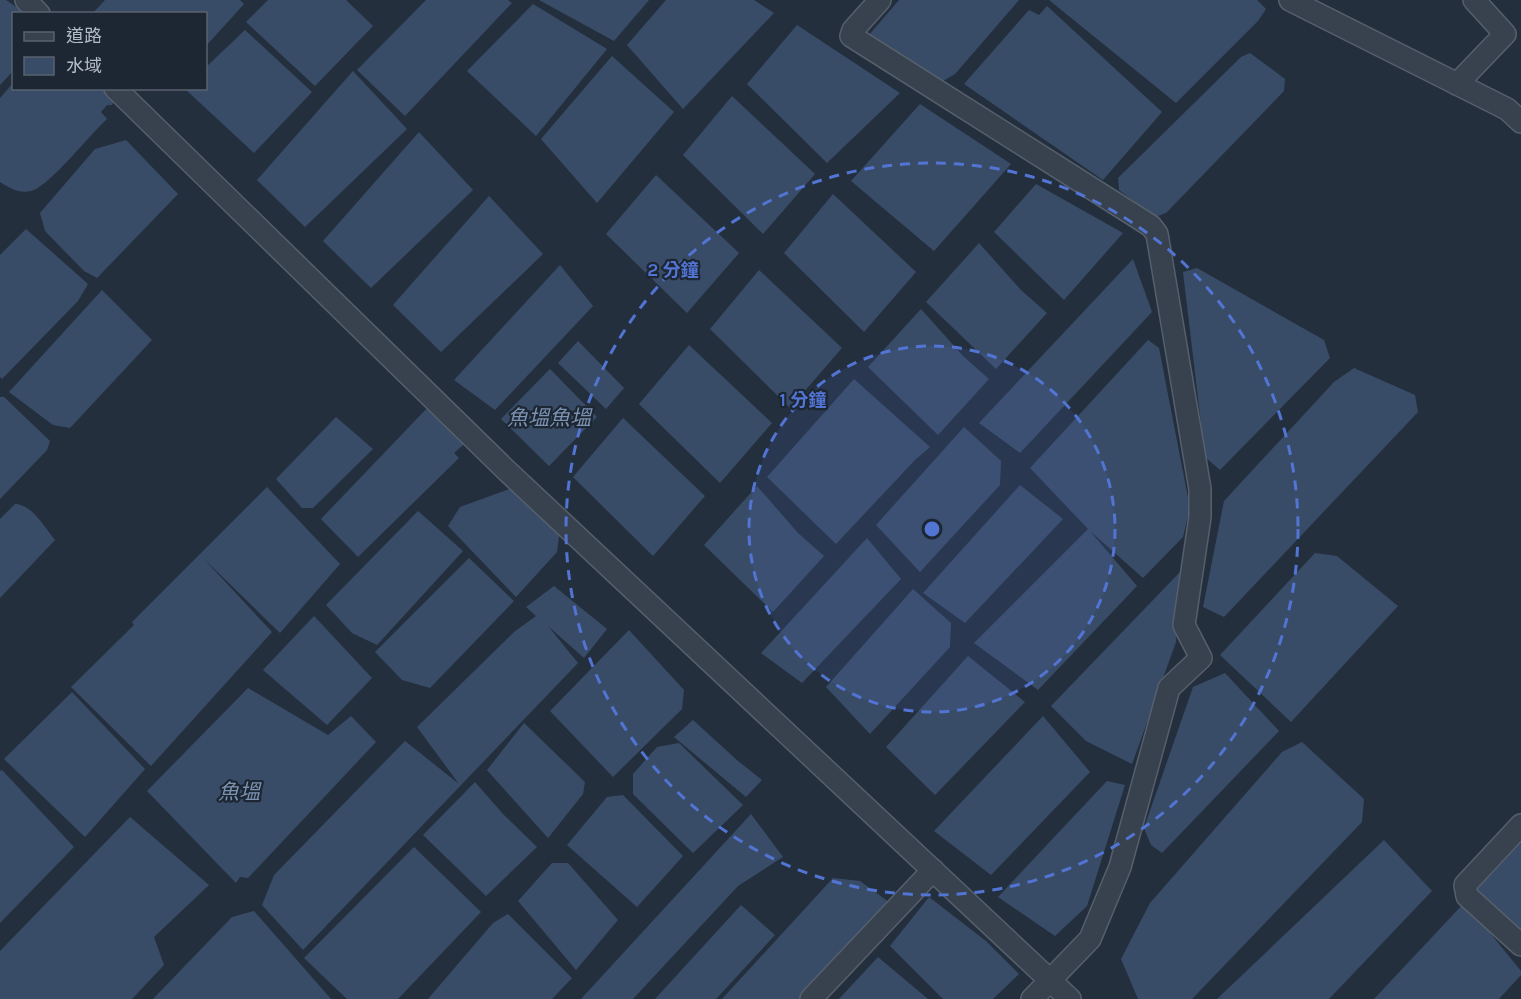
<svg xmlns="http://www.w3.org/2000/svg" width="1521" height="999" font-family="Karla,'Noto Sans TC',sans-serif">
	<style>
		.water { fill: #394c67 }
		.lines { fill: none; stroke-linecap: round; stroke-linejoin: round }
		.minor-casing { stroke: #565f6c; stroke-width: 24 }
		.minor { stroke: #38414e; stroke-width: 21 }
		.ring { fill: none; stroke: #5274d3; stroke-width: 3; stroke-dasharray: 10 8 }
		.labels { text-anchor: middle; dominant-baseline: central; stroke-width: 4.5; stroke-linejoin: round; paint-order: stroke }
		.water-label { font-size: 21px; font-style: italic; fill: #7c92b1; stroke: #1d2633 }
		.centre { fill: #5274d3; stroke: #1d2633; stroke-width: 3 }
		.ring-label { font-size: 18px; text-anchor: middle; font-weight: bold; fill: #5274d3; stroke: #1d2633; stroke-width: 4.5; stroke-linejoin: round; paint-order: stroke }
	</style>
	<rect width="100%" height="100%" fill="#242f3e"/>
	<!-- water -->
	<g class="water">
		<polygon points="0,0 6,0 25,13 14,14 13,71 0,85"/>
		<polygon points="105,0 240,0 244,4 206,46 206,14 93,13"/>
		<polygon points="268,0 346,0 373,26 315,86 246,22"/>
		<polygon points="426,0 508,0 512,3 405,116 357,70"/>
		<polygon points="539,0 649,0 614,41"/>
		<polygon points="666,0 754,0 774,13 683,109 627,45"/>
		<polygon points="899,0 1019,0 955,74 943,81 869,35"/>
		<polygon points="1049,0 1257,0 1266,9 1258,21 1176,103"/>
		<polygon points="533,4 607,49 536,136 467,71"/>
		<polygon points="1047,6 1162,112 1103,180 964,84 1029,10 1039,15"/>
		<polygon points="797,25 900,93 827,163 747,84"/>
		<polygon points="245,30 312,92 254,153 185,89 206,88 206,67"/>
		<polygon points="1250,53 1285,79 1284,91 1166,213 1155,217 1119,190 1118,178 1241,57"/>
		<polygon points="612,56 674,112 597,203 541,139"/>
		<polygon points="353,71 407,129 305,227 257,180"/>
		<path d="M13,83L14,88L102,89L114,100L112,105H107L101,112L107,119C91,133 49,187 31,191C20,194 9,188 0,182V98Z"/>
		<polygon points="732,96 815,174 763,234 683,155"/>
		<polygon points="920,104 1011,164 934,251 851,181"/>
		<polygon points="419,132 473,190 371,288 323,241"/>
		<polygon points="126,140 178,194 97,278 84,271 45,231 40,213 95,149"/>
		<polygon points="656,175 739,253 687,313 606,234"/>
		<polygon points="1036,184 1123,233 1064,300 994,232"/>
		<polygon points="833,194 916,272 864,332 784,253"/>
		<polygon points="489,196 543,254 441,352 393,305"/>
		<polygon points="26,229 88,284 78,301 2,379 0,377 0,255"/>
		<polygon points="979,243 1021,290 1047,313 996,369 926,302"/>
		<polygon points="1133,259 1152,312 1020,453 979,423"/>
		<polygon points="560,265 593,306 495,410 454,380"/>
		<polygon points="1197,268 1324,340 1330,358 1220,470 1205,457 1183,272"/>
		<polygon points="759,270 842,348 790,408 710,329"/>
		<polygon points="102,290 152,340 70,428 53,425 9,392"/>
		<polygon points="921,309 963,356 989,379 938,435 868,367"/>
		<polygon points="1148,340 1159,348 1190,508 1183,537 1143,578 1090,531 1137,586 1038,690 974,643 1088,529 1030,468"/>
		<polygon points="578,341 624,388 606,409 558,363"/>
		<polygon points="689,345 772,423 720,483 639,404"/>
		<polygon points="1354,368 1415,395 1418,412 1224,617 1203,607 1224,501 1334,382"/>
		<polygon points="550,369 597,417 549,466 501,419"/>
		<polygon points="854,379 930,447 915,460 836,544 767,477"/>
		<polygon points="0,397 4,397 50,441 47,450 0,499"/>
		<polygon points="431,404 470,439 454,453 459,458 358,557 321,519"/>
		<polygon points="336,417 373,449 313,508 302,508 276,479"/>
		<polygon points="623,418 705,496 653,556 573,477"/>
		<polygon points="964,427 1001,461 1000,485 920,572 876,525"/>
		<polygon points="1020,485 1063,519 965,623 923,593"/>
		<polygon points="757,486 798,533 824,556 773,612 704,545"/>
		<polygon points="267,487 340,564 280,633 203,558 272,632 151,766 71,687 134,625 132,622"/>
		<polygon points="515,487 560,528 557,552 516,597 448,526 460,507"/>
		<path d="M15,504C32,504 45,528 55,540L0,598V519Z"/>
		<polygon points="418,511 463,551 377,645 352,633 326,605"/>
		<polygon points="867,538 901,579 802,683 761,653"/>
		<polygon points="1315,553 1337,556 1398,606 1291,722 1220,655"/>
		<polygon points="469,558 514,601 430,688 402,680 375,652"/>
		<polygon points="1181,571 1176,642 1132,764 1086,741 1051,706"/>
		<polygon points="554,586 607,629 584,658 548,626 578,663 303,950 262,905 274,875 405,741 459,784 417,727 514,632 536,616 526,607"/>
		<polygon points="913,589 951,623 950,647 870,734 826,687"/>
		<polygon points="314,616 372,678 327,725 263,670"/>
		<polygon points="629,630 684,690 682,709 613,777 550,711"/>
		<polygon points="968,656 1025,702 935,795 886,747"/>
		<polygon points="1225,673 1279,731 1162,853 1151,845 1144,828 1193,687"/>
		<polygon points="248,688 328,735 351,716 376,742 248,878 240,877 236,883 147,791"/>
		<polygon points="72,692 145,769 85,837 4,759"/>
		<polygon points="1043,716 1090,772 991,875 934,831"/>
		<polygon points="693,720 738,761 762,780 746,797 674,737"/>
		<polygon points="524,723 585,782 583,794 548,838 487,770"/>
		<polygon points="1302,742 1364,799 1362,822 1192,999 1138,999 1121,959 1150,903 1282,752"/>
		<polygon points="679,743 743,805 693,853 633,794 633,774 657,747"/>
		<polygon points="2,770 74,847 0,923 0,771"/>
		<polygon points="1107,781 1125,785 1087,906 1055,936 998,897"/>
		<polygon points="475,782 503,814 537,847 486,896 423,835"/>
		<polygon points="623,795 683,856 637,907 567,845 607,797"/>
		<polygon points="751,814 783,857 738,886 633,999 581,999"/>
		<polygon points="130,817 209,885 154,937 164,965 132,999 0,999 0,951"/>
		<polygon points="1521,830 1521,934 1468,886"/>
		<polygon points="1384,840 1432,891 1329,999 1217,999"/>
		<polygon points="414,847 481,912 398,999 347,999 304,958"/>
		<polygon points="552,863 568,863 618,920 576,970 518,901"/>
		<polygon points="833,878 860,881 893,905 803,999 722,999"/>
		<polygon points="929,897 986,941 1019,974 993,999 943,999 890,946"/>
		<polygon points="1465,902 1521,971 1521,975 1499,999 1374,999"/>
		<polygon points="741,905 775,935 716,999 655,999"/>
		<polygon points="254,911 331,999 153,999 232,917"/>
		<polygon points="508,914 572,978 552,999 428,999 493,923"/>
		<polygon points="878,957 928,999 839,999"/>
	</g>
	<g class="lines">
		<defs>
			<g id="minor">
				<polyline points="26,0 39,14"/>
				<polyline points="880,0 853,30 851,36 1151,226 1157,234 1200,489 1200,517 1184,625 1201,658 1169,688 1120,867 1090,939 1032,999"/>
				<polyline points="1290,0 1507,109 1521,122"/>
				<polyline points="1457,84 1505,34 1474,0"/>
				<polyline points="115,88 505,469 1070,999"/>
				<polyline points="1521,825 1465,885 1467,896 1521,945"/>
				<polyline points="811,999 933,870"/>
			</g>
		</defs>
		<!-- minor casing -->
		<use href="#minor" class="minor-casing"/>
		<!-- minor -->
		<use href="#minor" class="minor"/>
	</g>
	<!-- distance rings -->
	<circle cx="932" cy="529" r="183" fill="#5274d3" fill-opacity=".12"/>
	<g class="ring">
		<circle cx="932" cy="529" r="183"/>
		<circle cx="932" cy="529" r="366"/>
	</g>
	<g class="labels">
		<!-- water labels -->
		<g class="water-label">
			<text x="549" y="418">魚塭魚塭</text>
			<text x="239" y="792">魚塭</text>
		</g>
	</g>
	<circle cx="932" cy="529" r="9" class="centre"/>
	<g class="ring-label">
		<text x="673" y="276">2 分鐘</text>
		<text x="803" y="406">1 分鐘</text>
	</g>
	<!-- legend -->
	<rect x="12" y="12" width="195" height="78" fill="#1d2633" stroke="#59626f" stroke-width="1.5"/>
	<rect x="24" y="32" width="30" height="9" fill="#38414e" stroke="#59626f" stroke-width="1.5"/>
	<text x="66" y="42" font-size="18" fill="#b4bcc9">道路</text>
	<rect x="24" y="57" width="30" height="18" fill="#394c67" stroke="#59626f" stroke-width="1.5"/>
	<text x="66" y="72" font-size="18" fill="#b4bcc9">水域</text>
</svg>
